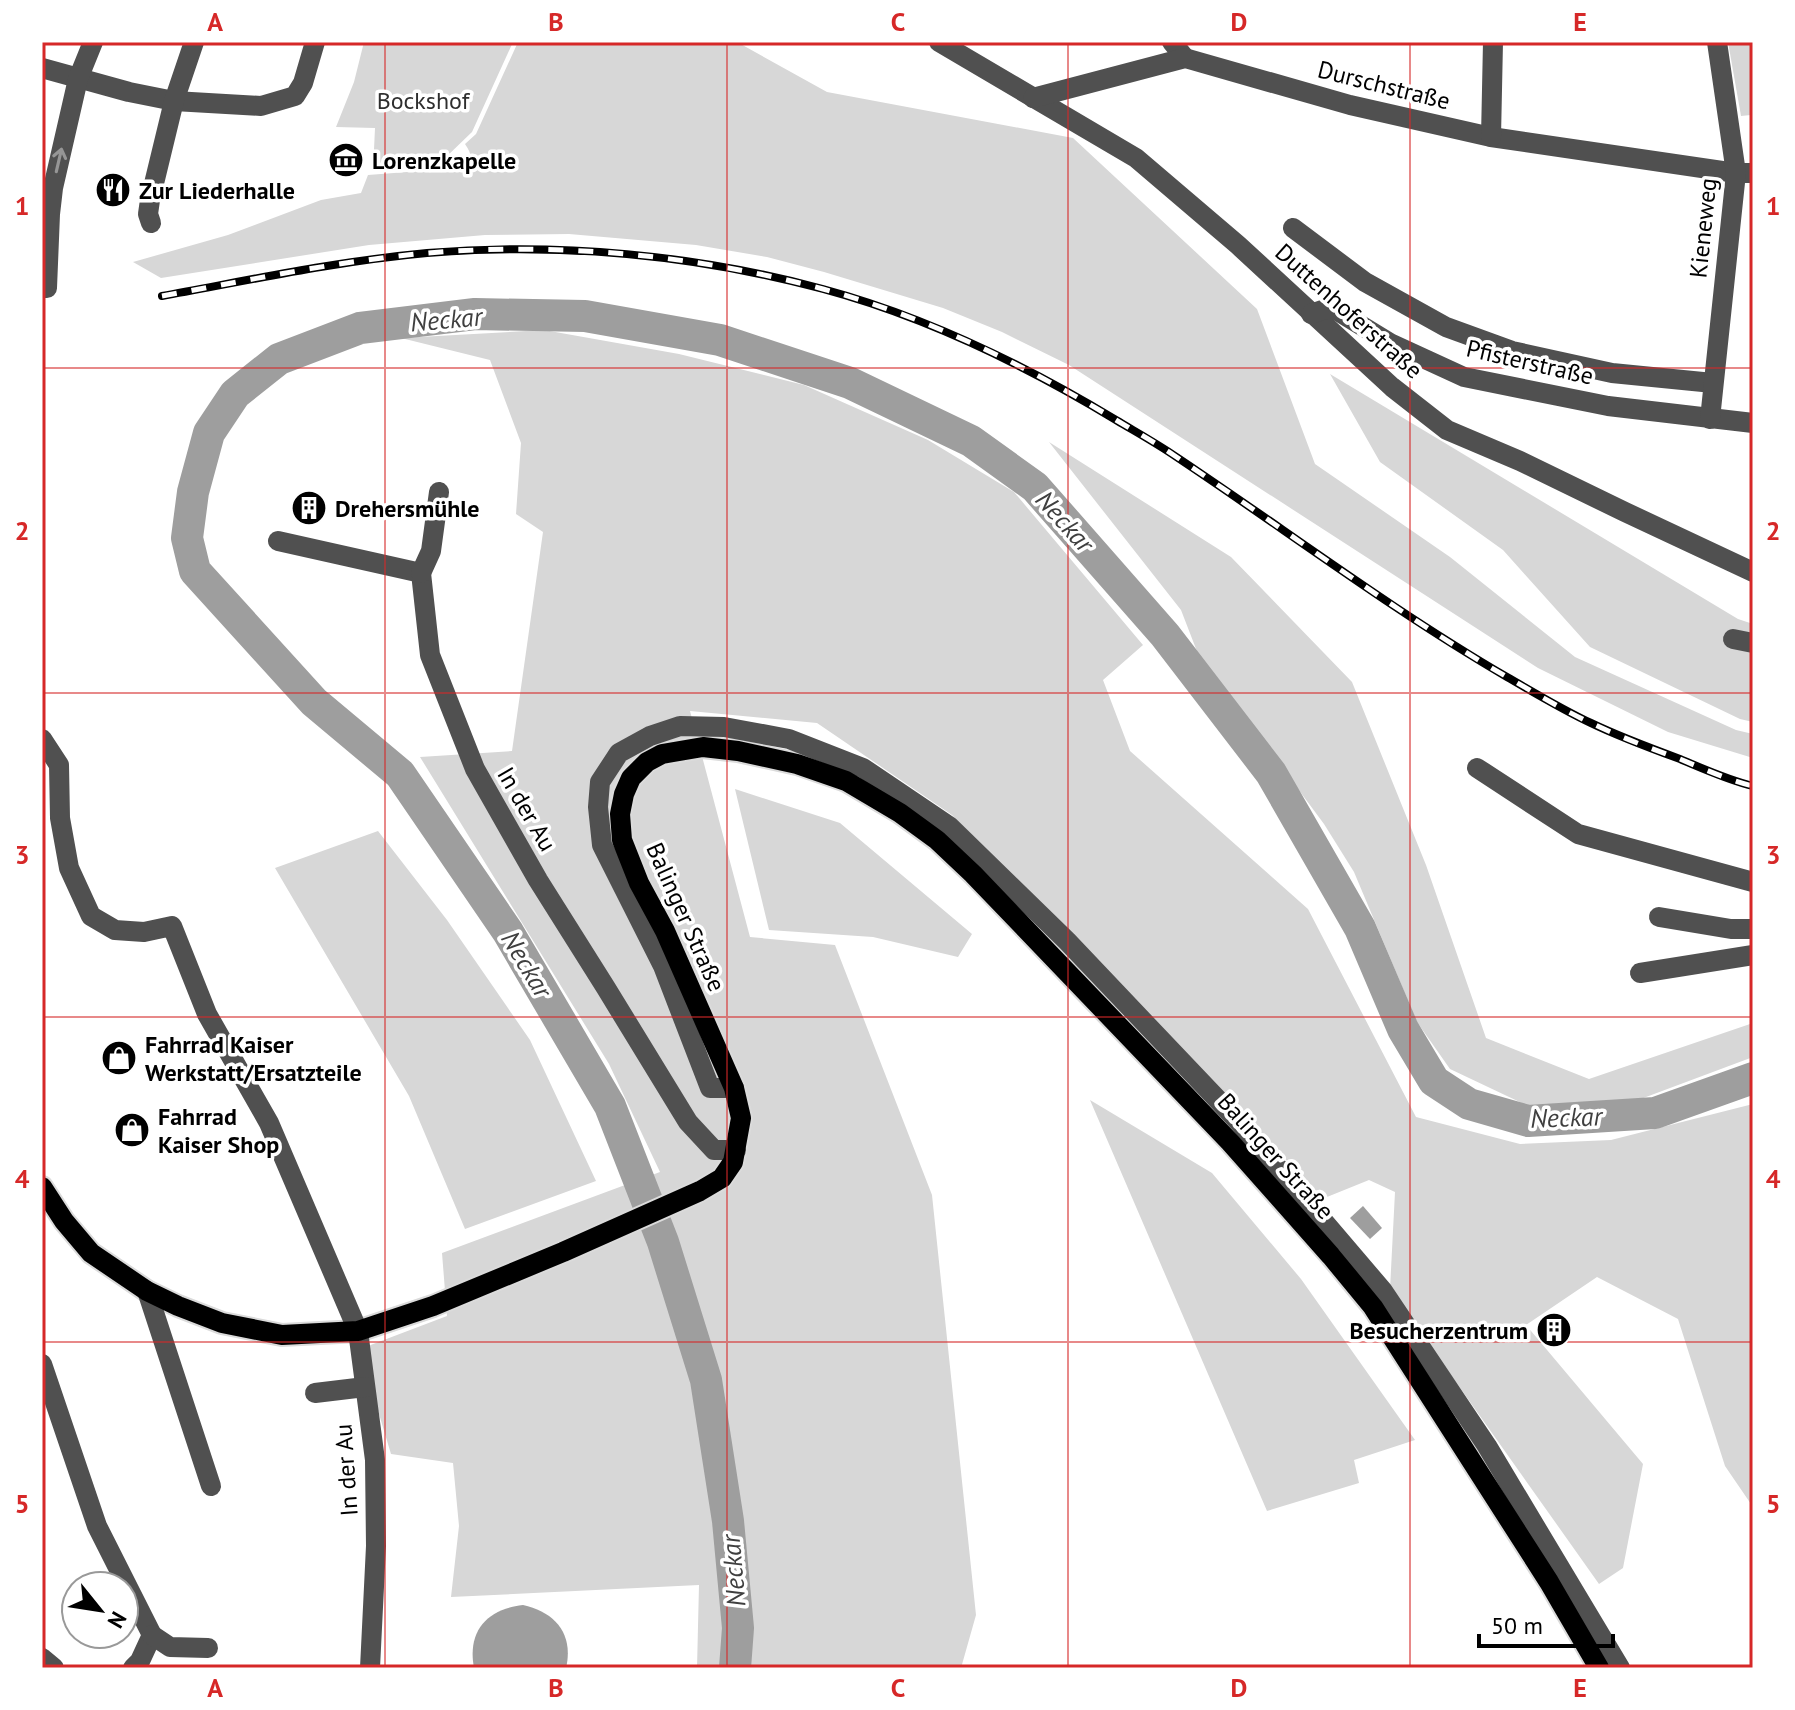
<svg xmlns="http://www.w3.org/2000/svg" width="1795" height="1710" font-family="'PT Sans',sans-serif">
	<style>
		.green { fill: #d7d7d7 }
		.water { fill: #9e9e9e }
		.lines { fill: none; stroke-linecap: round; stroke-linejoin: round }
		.river { stroke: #9e9e9e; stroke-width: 32 }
		.major-casing { stroke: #dbdbdb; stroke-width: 24 }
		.minor { stroke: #505050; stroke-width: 20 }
		.major { stroke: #000; stroke-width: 20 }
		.rail-casing { stroke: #000; stroke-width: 8 }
		.rail { stroke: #fff; stroke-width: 5; stroke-dasharray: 15; stroke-linecap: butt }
		.oneway { stroke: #969696 }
		.grid { fill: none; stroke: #d62828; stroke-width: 2; stroke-opacity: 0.55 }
		.labels { text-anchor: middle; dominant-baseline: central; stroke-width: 7; stroke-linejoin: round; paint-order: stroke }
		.street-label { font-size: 24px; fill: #000; stroke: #fff }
		.park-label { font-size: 24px; fill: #2e2e2e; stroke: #fff }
		.poi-label { font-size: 24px; font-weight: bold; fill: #000; stroke: #fff; text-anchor: start }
		.water-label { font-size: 26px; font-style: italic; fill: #3f3f3f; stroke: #fff }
		.neatline { fill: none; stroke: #d62828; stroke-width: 3 }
		.grid-label { font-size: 26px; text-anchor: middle; font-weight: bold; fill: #d62828 }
	</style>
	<rect width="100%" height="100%" fill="#fff"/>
	<!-- green -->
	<g class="green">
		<polygon points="364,42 513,42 472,132 444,159 406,168 373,171 375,128 336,127 354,82"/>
		<path d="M518,42H737L827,92L1073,138L1257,309L1315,464L1450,557L1575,657L1736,730L1753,734V758L1668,732L1538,668L1069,365L1002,332L943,308L824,272L767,257L696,245L569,234L485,235L369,245L161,278L133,262L228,235L321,200L361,193L368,175L407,172L445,163L452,168L463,169C474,162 472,154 465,144L476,134Z"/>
		<polygon points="1728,42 1753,42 1753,104 1751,115 1741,116"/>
		<polygon points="544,330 679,354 804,385 928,440 1014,492 1143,645 1103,680 1130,751 1308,909 1416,1117 1520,1144 1611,1140 1753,1104 1753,1507 1725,1466 1678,1319 1597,1277 1526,1325 1643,1464 1623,1568 1599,1584 1390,1289 1395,1192 1369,1180 1322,1199 1227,1096 952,815 817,723 690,711 750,937 835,945 932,1195 976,1615 961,1668 697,1668 699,1585 451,1597 459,1526 453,1463 391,1454 367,1374 368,1346 447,1316 442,1253 660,1172 609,1064 420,757 512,751 543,532 516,514 521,443 490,360 401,338"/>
		<polygon points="1330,374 1738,619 1753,624 1753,722 1740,719 1590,647 1503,550 1380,462"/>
		<polygon points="1049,442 1231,557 1352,682 1426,865 1486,1038 1589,1079 1753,1023 1753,1057 1638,1100 1530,1107 1450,1069 1417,1022 1354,872 1324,824 1198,654 1181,610"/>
		<polygon points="735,789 840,823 972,934 958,957 873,937 769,930"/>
		<polygon points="378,831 447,920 530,1040 596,1181 465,1229 409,1096 275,868"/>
		<polygon points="1090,1100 1212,1173 1301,1279 1415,1440 1354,1460 1359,1483 1267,1511"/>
	</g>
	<!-- water -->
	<g class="water">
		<polygon points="1363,1206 1382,1228 1370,1239 1350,1218"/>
		<path d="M523,1605C555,1612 574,1634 566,1668H474C467,1631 487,1609 523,1605Z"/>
	</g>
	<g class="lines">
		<!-- river -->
		<polyline class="river" points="735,1668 738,1628 728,1521 706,1380 663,1242 610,1106 508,932 400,774 314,702 195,571 187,538 193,492 209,433 235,394 279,359 360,328 475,314 585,316 720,340 850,383 971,441 1035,487 1165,635 1271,773 1360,928 1403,1029 1434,1081 1469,1104 1528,1121 1655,1113 1753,1078"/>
		<defs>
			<polyline id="major" points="42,1187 64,1221 91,1253 147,1291 178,1306 222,1323 282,1335 358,1331 433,1306 563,1252 700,1191 722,1178 733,1162 741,1118 734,1088 665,931 639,883 622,840 620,814 624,794 631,778 647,762 662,754 703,747 738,751 797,764 846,781 900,813 937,840 973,874 1230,1142 1331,1256 1373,1307 1549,1582 1599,1668"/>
		</defs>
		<!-- major casing -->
		<use href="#major" class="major-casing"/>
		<!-- minor -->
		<g class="minor">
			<polyline points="939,42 1136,158 1238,245 1392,387 1447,430 1520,461 1625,512 1753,572"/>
			<polyline points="1172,42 1185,58"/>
			<polyline points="42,68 129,92 174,101 261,106 295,96 303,83 315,42"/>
			<polyline points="1033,98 1185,58 1350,105 1491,137 1736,173 1753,173"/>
			<polyline points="1491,137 1493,42"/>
			<polyline points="151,223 148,214 150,200 174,101 194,42"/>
			<polyline points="1293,228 1365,282 1446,327 1512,351 1612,373 1713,383"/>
			<polyline points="42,288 47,288 50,214 53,188 78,79 93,42"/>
			<polyline points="1311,314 1331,307 1390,343 1464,377 1608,406 1753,423"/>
			<polyline points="1710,419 1736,173 1717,42"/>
			<polyline points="278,541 421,573 430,655 475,769 538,880 606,988 688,1122 714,1150 736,1150"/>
			<polyline points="421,573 431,551 439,492"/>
			<polyline points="1733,639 1753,643"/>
			<polyline points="42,739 59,765 60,818 69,868 91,916 115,930 144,932 172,926 207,1014 269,1123 358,1331 375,1460 376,1546 370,1668"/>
			<polyline points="1477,768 1578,834 1753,882"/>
			<polyline points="1659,917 1731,929 1753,929"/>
			<polyline points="1640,973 1753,955"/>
			<polyline points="734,1088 710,1088 663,966 602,845 598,807 600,782 619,753 650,736 680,726 724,727 789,739 863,768 949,826 1067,941 1239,1122 1383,1291 1487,1446 1620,1668"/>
			<polyline points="147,1291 211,1486"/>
			<polyline points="42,1364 97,1526 152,1635 140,1661 133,1668"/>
			<polyline points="315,1393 365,1387"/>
			<polyline points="152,1635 170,1647 208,1648"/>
			<polyline points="42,1658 54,1668"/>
		</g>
		<!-- major -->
		<use href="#major" class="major"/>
		<defs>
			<path id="rail" d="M162,296C250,280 338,261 427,253C559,242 696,255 823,289C927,317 1025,365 1116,420C1136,432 1156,443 1175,456C1286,530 1392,610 1507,677C1535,693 1563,710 1591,723C1620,737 1650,748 1680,759C1704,769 1728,780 1753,786"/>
		</defs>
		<!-- rail casing -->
		<use href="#rail" class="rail-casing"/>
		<!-- rail -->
		<use href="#rail" class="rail"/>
	</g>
	<!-- one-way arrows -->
	<defs><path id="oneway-shaft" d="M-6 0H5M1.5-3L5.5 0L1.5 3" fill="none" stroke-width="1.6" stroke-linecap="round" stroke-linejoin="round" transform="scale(2)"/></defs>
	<use class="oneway" href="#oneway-shaft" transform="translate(59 160) rotate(-77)"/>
	<!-- grid -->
	<path class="grid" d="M385,42V1668M727,42V1668M1068,42V1668M1410,42V1668M42,368H1753M42,693H1753M42,1017H1753M42,1342H1753"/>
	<!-- icons -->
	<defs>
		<symbol id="museum-disc" viewBox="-11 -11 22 22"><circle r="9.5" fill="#000" stroke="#fff"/><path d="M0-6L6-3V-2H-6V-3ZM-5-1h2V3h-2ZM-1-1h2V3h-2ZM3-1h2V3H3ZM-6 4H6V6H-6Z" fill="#fff"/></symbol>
		<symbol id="restaurant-disc" viewBox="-11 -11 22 22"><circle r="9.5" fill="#000" stroke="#fff"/><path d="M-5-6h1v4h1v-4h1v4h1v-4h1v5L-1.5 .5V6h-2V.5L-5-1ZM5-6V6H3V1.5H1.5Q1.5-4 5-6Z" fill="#fff"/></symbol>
		<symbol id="building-disc" viewBox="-11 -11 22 22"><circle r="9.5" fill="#000" stroke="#fff"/><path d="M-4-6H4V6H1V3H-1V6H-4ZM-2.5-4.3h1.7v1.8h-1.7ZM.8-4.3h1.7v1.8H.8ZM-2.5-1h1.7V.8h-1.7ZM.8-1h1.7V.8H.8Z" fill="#fff"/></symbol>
		<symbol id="shop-disc" viewBox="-11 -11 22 22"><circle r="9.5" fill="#000" stroke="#fff"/><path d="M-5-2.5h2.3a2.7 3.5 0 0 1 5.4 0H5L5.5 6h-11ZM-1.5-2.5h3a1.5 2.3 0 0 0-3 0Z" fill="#fff"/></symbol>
	</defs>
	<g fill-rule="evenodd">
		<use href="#museum-disc" x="326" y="140" width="40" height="40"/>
		<use href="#restaurant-disc" x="93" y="170" width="40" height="40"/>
		<use href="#building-disc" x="289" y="488" width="40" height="40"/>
		<use href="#shop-disc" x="99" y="1038" width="40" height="40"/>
		<use href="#shop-disc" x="112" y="1110" width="40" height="40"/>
		<use href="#building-disc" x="1534" y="1310" width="40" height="40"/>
	</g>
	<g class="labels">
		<!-- street labels -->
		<g class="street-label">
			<text transform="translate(1384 85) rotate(14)">Durschstraße</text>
			<text transform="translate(1703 228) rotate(-84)">Kieneweg</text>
			<text transform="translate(1349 311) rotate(42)">Duttenhoferstraße</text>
			<text transform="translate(1530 362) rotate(13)">Pfisterstraße</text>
			<text transform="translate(527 809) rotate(60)">In der Au</text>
			<text transform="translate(686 917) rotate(66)">Balinger Straße</text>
			<text transform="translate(1276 1156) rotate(48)">Balinger Straße</text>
			<text transform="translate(346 1470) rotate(-94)">In der Au</text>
		</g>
		<!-- park labels -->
		<g class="park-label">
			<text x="423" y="100">Bockshof</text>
		</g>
		<!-- poi labels -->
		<g class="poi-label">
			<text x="372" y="160">Lorenzkapelle</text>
			<text x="139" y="190">Zur Liederhalle</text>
			<text x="335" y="508">Drehersmühle</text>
			<text x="145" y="1044">Fahrrad Kaiser<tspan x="145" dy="28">Werkstatt/Ersatzteile</tspan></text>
			<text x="158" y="1116">Fahrrad<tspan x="158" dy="28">Kaiser Shop</tspan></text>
			<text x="1528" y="1330" text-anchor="end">Besucherzentrum</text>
		</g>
		<!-- water labels -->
		<g class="water-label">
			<text transform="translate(446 319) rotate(-5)">Neckar</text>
			<text transform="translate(1065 521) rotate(48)">Neckar</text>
			<text transform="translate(527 964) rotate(59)">Neckar</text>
			<text transform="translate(1566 1117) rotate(-2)">Neckar</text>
			<text transform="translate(733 1571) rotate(-95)">Neckar</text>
		</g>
	</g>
	<!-- border -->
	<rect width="1795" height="1710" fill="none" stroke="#ffffff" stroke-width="88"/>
	<!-- north arrow -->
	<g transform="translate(100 1610) rotate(120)"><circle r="38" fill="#ffffff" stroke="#999999" stroke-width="2"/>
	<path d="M0-6L14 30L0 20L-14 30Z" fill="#000000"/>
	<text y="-12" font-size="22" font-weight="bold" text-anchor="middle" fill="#000000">N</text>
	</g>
	<!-- scale -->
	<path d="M1479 1634v12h134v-12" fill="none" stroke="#000000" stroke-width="4"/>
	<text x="1491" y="1634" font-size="24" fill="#000000" stroke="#ffffff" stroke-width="6" paint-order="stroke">50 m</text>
	<rect x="44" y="44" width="1707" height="1622" class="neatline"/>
	<g class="grid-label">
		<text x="215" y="31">A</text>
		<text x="556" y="31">B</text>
		<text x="898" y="31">C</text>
		<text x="1239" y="31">D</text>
		<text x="1580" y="31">E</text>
		<text x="22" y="215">1</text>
		<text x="1773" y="215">1</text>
		<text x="22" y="540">2</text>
		<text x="1773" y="540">2</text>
		<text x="22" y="864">3</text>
		<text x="1773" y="864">3</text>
		<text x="22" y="1188">4</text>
		<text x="1773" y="1188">4</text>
		<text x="22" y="1513">5</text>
		<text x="1773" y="1513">5</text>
		<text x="215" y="1697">A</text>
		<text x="556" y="1697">B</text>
		<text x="898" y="1697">C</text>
		<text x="1239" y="1697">D</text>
		<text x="1580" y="1697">E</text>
	</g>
</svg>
